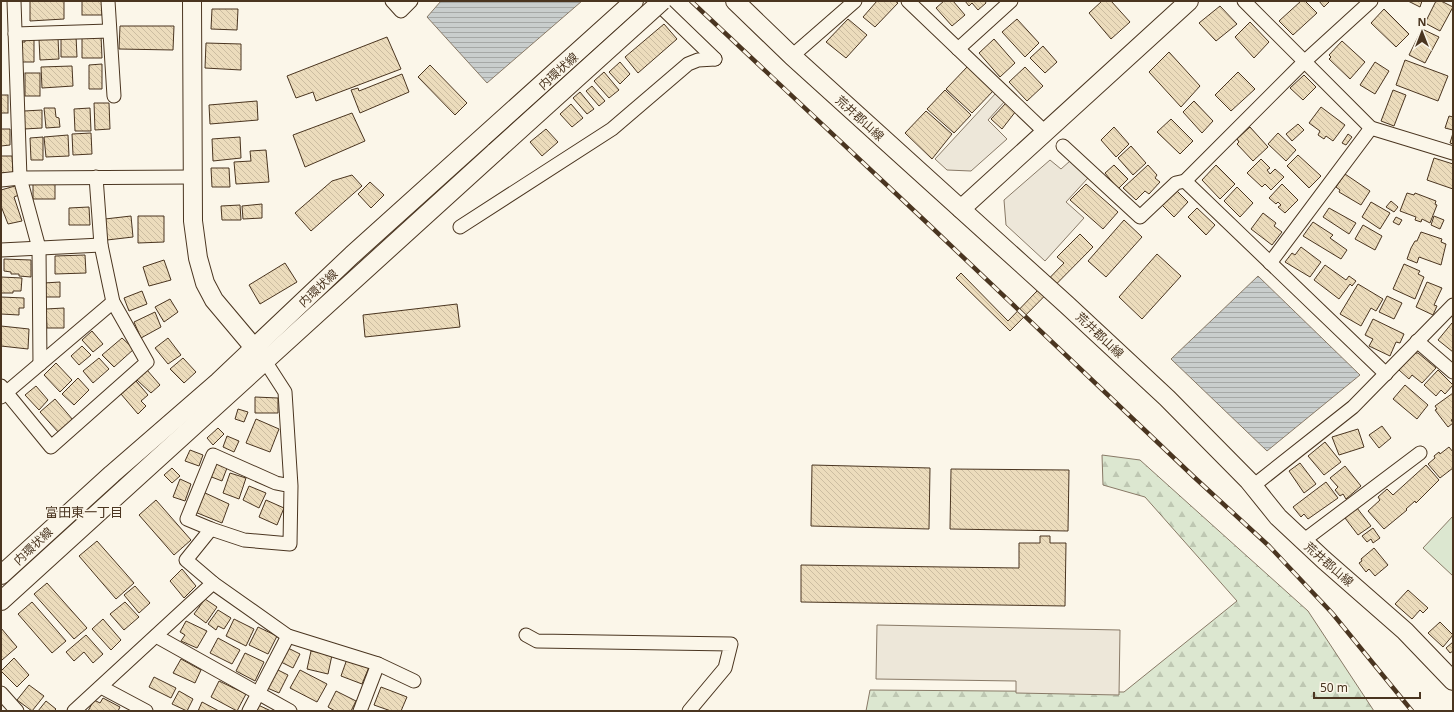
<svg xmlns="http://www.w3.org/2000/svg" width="1454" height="712" font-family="'Noto Sans','Noto Sans JP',sans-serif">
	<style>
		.forest { fill: url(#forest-firs); stroke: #887966 }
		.park { fill: #dce7d0; stroke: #887966 }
		.parking { fill: #ede7d9; stroke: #887966 }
		.water { fill: url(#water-rules); stroke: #887966 }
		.building { fill: url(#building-back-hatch); stroke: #4a3520 }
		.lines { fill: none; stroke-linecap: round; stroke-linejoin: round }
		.street-casing { stroke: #4a3520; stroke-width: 15 }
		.secondary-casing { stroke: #4a3520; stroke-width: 20 }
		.street { stroke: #fbf6e9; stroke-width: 13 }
		.secondary { stroke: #fbf6e9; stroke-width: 18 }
		.rail-casing { stroke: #4a3520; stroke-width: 4.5 }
		.rail { stroke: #fbf6e9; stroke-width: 3; stroke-dasharray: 9; stroke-linecap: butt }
		.secondary-bridge-casing { stroke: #4a3520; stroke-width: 20; stroke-linecap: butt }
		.secondary-bridge { stroke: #fbf6e9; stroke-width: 18 }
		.labels { text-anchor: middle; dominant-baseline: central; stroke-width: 3; stroke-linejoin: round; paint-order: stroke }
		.street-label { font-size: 12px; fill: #4a3520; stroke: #fbf6e9 }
		.neighbourhood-label { font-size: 13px; fill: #4a3520; stroke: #fbf6e9 }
	</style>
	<defs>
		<pattern id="forest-firs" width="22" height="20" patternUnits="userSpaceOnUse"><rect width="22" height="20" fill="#dce7d0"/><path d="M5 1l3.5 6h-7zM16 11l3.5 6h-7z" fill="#bec7b2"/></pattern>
		<pattern id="water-rules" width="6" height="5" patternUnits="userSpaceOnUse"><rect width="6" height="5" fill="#c9cecd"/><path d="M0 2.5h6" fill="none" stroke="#a5a8a6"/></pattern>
		<pattern id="building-back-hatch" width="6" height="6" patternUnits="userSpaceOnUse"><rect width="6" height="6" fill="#ecdcbc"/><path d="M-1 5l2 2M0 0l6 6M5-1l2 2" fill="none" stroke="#ccbda1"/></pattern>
	</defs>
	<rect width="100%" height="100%" fill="#fbf6e9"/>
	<!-- forest -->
	<polygon class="forest" points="1102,455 1140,460 1308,611 1374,711 866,711 870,690 1124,692 1237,601 1145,497 1103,485"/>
	<!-- park -->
	<polygon class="park" points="1453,516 1453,576 1423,548"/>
	<!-- parking -->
	<g class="parking">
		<polygon points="996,93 1005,101 988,120 1007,139 971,171 947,170 935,159"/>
		<polygon points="1050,160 1061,169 1070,161 1088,178 1066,202 1084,218 1045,261 1006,225 1004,200"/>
		<polygon points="877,625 1120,630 1119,695 1016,693 1016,681 876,679"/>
	</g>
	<!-- water -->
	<g class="water">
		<polygon points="441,1 582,1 487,83 427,17"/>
		<polygon points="1258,276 1360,375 1267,451 1171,359"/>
	</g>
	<!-- building -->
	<g class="building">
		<polygon points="30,1 64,1 64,19 30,21"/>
		<rect x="82" y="1" width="20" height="14"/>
		<polygon points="877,1 895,1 898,3 875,27 863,17"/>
		<polygon points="944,1 953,1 965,15 952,26 936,8"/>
		<polygon points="965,1 985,1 986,3 978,10 972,3 969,6"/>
		<polygon points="1102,1 1111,1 1130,22 1111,39 1089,13"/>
		<polygon points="1301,1 1305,1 1317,13 1293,35 1279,21"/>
		<polygon points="1319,1 1330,1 1324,7"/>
		<polygon points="1408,1 1422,1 1420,7"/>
		<polygon points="1436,1 1441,1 1453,7 1440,31 1425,23"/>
		<polygon points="1220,6 1237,24 1216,41 1199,23"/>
		<polygon points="212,9 238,9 237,30 211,29"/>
		<polygon points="1384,9 1409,34 1396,47 1371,23"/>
		<polygon points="848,19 867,35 846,58 826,42"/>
		<polygon points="1017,19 1039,43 1025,57 1002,32"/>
		<polygon points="1250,22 1269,42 1254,58 1235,37"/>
		<polygon points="664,24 677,39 638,73 625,57"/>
		<polygon points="120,26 174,26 173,50 119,49"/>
		<polygon points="1422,29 1439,37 1425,63 1409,55"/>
		<polygon points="76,36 77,57 61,57 61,37"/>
		<polygon points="82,36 101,36 102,58 82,58"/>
		<polygon points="387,37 401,69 316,101 313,92 296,98 287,76"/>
		<polygon points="58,38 59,59 40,60 39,39"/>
		<polygon points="25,39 34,39 34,62 21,62 20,42 25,42"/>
		<polygon points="994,39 1015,63 1000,77 979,53"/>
		<polygon points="1342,41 1365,62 1350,79 1329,59 1331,57 1329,55"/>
		<polygon points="206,43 241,44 241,70 205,68"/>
		<polygon points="1043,46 1057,62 1045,73 1030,58"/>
		<polygon points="1169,52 1200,86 1181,107 1149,72"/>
		<polygon points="1405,60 1448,76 1438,101 1396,85"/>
		<polygon points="620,62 630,74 620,84 609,72"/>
		<polygon points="1375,62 1389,71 1375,94 1360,85"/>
		<polygon points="102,64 102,89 89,89 89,65"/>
		<polygon points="430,65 467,103 455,115 418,77"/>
		<polygon points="72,66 73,86 42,88 41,67"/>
		<polygon points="968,66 994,90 972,113 946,89"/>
		<polygon points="1025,67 1043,86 1027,101 1009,82"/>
		<polygon points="604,72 619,90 609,98 594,81"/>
		<polygon points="1238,72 1255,89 1231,111 1215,95"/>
		<rect x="25" y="73" width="15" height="23"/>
		<polygon points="402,74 409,92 360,113 351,90 358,88 359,91"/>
		<polygon points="1304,75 1316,87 1303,100 1290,88"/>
		<polygon points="592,86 605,101 599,106 586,91"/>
		<polygon points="945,90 971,115 954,133 927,109"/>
		<polygon points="1393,90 1406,95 1394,126 1381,121"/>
		<polygon points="580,92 594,109 587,114 573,98"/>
		<rect x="1" y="95" width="7" height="18"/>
		<polygon points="257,101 258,120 210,124 209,105"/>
		<polygon points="1194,101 1213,121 1202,133 1183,112"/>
		<polygon points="94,103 109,103 110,129 95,130"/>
		<polygon points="1006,103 1016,111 1002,129 991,119"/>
		<polygon points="571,104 583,118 572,127 560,114"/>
		<polygon points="1321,107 1345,125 1333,141 1326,136 1324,139 1318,135 1320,131 1309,123"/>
		<polygon points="44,108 55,108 56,117 59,118 60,127 46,128"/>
		<polygon points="90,108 91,131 75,131 74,109"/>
		<polygon points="42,110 42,128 24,129 24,111"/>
		<polygon points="926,111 952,134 932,159 905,133"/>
		<polygon points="352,113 365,141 305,167 293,135"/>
		<polygon points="1449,116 1453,117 1453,130 1445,128"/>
		<polygon points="1171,119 1193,141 1180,154 1157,132"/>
		<polygon points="1298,124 1304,130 1292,141 1286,134"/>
		<polygon points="1114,127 1129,144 1116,157 1101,140"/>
		<polygon points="1250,127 1268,147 1253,161 1237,144 1239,142 1237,139"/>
		<polygon points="1,129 10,129 10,145 1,146"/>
		<polygon points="546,129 558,142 542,156 530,142"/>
		<polygon points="91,133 92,154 73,155 72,134"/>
		<polygon points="1278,133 1296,150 1286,161 1268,144"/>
		<polygon points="1453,133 1453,144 1450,143"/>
		<polygon points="1348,134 1352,137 1346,145 1342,143"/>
		<polygon points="68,135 69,156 46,157 44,137"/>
		<polygon points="43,137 43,160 31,160 30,138"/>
		<polygon points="240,137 241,158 213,161 212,139"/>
		<polygon points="1131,146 1146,163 1133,175 1118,158"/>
		<polygon points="266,150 269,182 236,184 234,162 251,161 250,151"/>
		<polygon points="1298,155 1321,176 1309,188 1287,166"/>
		<polygon points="1,156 12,156 13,173 1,173"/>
		<polygon points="1434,158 1453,164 1453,189 1427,180"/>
		<polygon points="1261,159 1270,168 1267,170 1270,174 1275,169 1284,177 1271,190 1265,184 1262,187 1247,173"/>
		<polygon points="1114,165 1128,179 1118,189 1105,173"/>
		<polygon points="1148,165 1157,175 1155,178 1160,182 1149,194 1145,191 1136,200 1123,188"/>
		<polygon points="1216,165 1235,184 1220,199 1202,180"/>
		<polygon points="211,168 229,168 230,187 212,187"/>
		<polygon points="1345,174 1370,191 1361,205 1339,192 1340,190 1336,187"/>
		<polygon points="352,175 362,186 311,231 295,213 332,181"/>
		<polygon points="370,182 384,195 371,208 358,194"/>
		<rect x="33" y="184" width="22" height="15"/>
		<polygon points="1086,184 1118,212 1103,229 1070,200"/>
		<polygon points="1282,184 1298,200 1285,213 1278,207 1281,205 1278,202 1276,204 1269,198"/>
		<polygon points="15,186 19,195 14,197 22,221 8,224 1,206 1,190"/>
		<polygon points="1237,187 1253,203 1240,217 1224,201"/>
		<polygon points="1176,190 1188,202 1174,217 1162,205"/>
		<polygon points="1407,193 1414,195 1415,193 1436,201 1435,204 1437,205 1430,223 1422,219 1421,222 1415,220 1416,217 1400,211"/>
		<polygon points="1391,201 1398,207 1394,212 1386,207"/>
		<polygon points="1371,202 1390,213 1380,229 1362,217"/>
		<polygon points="262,204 262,218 243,219 242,206"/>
		<polygon points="240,205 241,220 222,220 221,206"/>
		<polygon points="89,207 90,225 69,225 69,208"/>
		<polygon points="1197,208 1215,225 1206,235 1188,217"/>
		<polygon points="1329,208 1356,223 1349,234 1323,217"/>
		<polygon points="1263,213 1276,223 1274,226 1282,232 1272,245 1251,229"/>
		<polygon points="131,216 133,237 107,240 105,219"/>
		<polygon points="138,216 164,216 164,242 138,243"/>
		<polygon points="1434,216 1444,220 1440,229 1431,225"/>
		<polygon points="1396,217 1402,220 1399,225 1393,222"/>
		<polygon points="1124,220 1142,237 1106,277 1088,261"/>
		<polygon points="1313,222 1333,235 1330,238 1347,250 1341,259 1303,236"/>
		<polygon points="1363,225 1382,236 1375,250 1355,239"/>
		<polygon points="1421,232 1442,239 1441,242 1446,244 1441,265 1419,257 1417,263 1407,259 1411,248 1415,241 1417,241"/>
		<polygon points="1080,234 1093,247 1010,331 956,278 961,273 1008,321 1064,263 1057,257"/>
		<polygon points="1301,247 1321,262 1310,277 1285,262 1292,253 1295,255"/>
		<polygon points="1157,254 1181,276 1142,319 1119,297"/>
		<polygon points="85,255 86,273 55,274 55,256"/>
		<polygon points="4,259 31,260 31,277 19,276 19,274 11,274 11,272 4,271"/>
		<polygon points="164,260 171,280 149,286 143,267"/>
		<polygon points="285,263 297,282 260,304 249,285"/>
		<polygon points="1404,264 1420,271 1418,274 1424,277 1415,299 1393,289"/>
		<polygon points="1325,265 1346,280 1349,276 1356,281 1352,286 1350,284 1339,299 1314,280"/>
		<polygon points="1,277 22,278 21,291 13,291 13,293 1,293"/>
		<polygon points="60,282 60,297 45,297 44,283"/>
		<polygon points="1427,282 1442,288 1434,305 1437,306 1433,315 1416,307"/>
		<polygon points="1358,284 1383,299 1376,311 1371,308 1361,326 1340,314"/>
		<polygon points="142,291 147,304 129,311 124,298"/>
		<polygon points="1387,296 1402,303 1394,319 1379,312"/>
		<polygon points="1,297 24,298 24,308 19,308 19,315 1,314"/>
		<polygon points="170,299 178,312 164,322 155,307"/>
		<polygon points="457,304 460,327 365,337 363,315"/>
		<polygon points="64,308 64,328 47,328 46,309"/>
		<polygon points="155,312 161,327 141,338 134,322"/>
		<polygon points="1373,319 1404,334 1400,343 1396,342 1390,356 1369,346 1373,339 1365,335"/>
		<polygon points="1452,323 1453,324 1453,352 1438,340"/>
		<polygon points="1,326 29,329 28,349 1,346"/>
		<polygon points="92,331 103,344 93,352 82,340"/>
		<polygon points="122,338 134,349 114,367 102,355"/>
		<polygon points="168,338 181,355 168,364 155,348"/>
		<polygon points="82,346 91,355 79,365 71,356"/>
		<polygon points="1414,353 1418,353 1436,368 1422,383 1412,375 1409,379 1399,370"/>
		<polygon points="99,358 109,369 93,383 83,371"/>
		<polygon points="183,358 196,372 184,383 170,369"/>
		<polygon points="56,363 72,380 60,392 44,375"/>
		<polygon points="147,370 160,385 151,393 137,380"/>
		<polygon points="1438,370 1453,385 1445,394 1441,390 1436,396 1424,385"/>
		<polygon points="78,378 89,390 74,405 62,394"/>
		<polygon points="136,381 148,395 141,401 146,406 138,414 121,394"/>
		<polygon points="1405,385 1428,405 1417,419 1393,399"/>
		<polygon points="36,386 48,400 39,410 25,395"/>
		<polygon points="1453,393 1453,419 1451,420 1453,423 1448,427 1435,410 1437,409 1435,406"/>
		<polygon points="255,397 278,398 278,413 255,413"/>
		<polygon points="55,399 73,420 59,433 40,412"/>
		<polygon points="238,409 248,412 244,422 235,419"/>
		<polygon points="256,419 279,429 270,452 246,443"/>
		<polygon points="1382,426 1391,438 1379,448 1369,435"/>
		<polygon points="218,428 224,434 213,445 207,438"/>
		<polygon points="1358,429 1364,447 1339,455 1332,437"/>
		<polygon points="227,436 239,441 234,452 223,447"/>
		<polygon points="1325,442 1341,462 1324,475 1308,456"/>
		<polygon points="1449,447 1453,452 1453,468 1440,478 1428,464 1435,458 1434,456 1439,452 1440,454"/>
		<polygon points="190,450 203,455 199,466 185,461"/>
		<polygon points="214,463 227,468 222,481 209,476"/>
		<polygon points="1300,463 1316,484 1304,493 1289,471"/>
		<polygon points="812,465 930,468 929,529 811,526"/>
		<polygon points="1426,465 1439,480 1416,503 1415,501 1406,509 1407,510 1384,529 1368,511 1380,500 1378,497 1387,489 1393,495"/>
		<polygon points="1345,466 1361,486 1346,499 1343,494 1340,496 1335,490 1338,487 1330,478"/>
		<polygon points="172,468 180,476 172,483 164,475"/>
		<polygon points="951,469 1069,470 1068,531 950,529"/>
		<polygon points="230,473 246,478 239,499 223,493"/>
		<polygon points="180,479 191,484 185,501 173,497"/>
		<polygon points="1326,482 1338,498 1308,519 1304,514 1301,517 1293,507"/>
		<polygon points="249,486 266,493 259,508 243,500"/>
		<polygon points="203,492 229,504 222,523 195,512"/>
		<polygon points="156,500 191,540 174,555 139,515"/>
		<polygon points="266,500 284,508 277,525 259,517"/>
		<polygon points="1357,508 1371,526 1358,535 1345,518"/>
		<polygon points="1373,528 1380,538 1373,543 1371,539 1367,542 1362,536"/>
		<polygon points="1040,536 1050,536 1050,543 1066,543 1065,606 801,602 801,565 1019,568 1019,543 1040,543"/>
		<polygon points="97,541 134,583 116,599 79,556"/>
		<polygon points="1374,548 1388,565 1375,576 1369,569 1366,572 1359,563 1362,561 1361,559"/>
		<polygon points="182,569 196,586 184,598 170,581"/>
		<polygon points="47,583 87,628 74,639 34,594"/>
		<polygon points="135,586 150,603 139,613 124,595"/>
		<polygon points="1408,590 1428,608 1423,613 1420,610 1412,619 1395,604"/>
		<polygon points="205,599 217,607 206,623 194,614"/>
		<polygon points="32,602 66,641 52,653 18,614"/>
		<polygon points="125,602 139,617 124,630 110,614"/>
		<polygon points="218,610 231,618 224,629 218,626 216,630 208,624"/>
		<polygon points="103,619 121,640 111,650 92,629"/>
		<polygon points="234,619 254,629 246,646 226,636"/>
		<polygon points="186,621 207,631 197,648 181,641 185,635 180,632"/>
		<polygon points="1440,622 1453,635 1443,647 1428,633"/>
		<polygon points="258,627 277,636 268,654 249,645"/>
		<polygon points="1,628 17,647 2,660 1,658"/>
		<polygon points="86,635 103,654 93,663 84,652 74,661 66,652"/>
		<polygon points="218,638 240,650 232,664 210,653"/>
		<polygon points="1453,642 1453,651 1450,653 1446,648"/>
		<polygon points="286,647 300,654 293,668 279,661"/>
		<polygon points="311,651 332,655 328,674 307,669"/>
		<polygon points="245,653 264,662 255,681 236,671"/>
		<polygon points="14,658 29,675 17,687 1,671"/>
		<polygon points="181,659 201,670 195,683 173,673"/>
		<polygon points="347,659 369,667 362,684 341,676"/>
		<polygon points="274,668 288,675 279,693 265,687"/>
		<polygon points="300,670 327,684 317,702 290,688"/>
		<polygon points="154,677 176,688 171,698 149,687"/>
		<polygon points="219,681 246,694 237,711 211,697"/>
		<polygon points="29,685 44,696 32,711 17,700"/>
		<polygon points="381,687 407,697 401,711 391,711 374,705"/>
		<polygon points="179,691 193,699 187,711 172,704"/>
		<polygon points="336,691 356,701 351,711 335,711 328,707"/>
		<polygon points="103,698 120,707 118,711 88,711 94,700 100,703"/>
		<polygon points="46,701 56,709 54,711 38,711"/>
		<polygon points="202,702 219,711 198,711"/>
		<polygon points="256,704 271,711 252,711"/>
	</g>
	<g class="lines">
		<defs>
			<g id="street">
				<polyline points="14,1 20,178 39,248 40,364"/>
				<polyline points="108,1 114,96"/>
				<polyline points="392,1 401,11 411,1"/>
				<polyline points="655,1 715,59"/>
				<polyline points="908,1 1046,133"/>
				<polyline points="1244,1 1371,128 1453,153"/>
				<polyline points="15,34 109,31"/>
				<polyline points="958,49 1011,1"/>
				<polyline points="792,56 855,1"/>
				<polyline points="1063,146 1140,217 1176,183 1185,181 1304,62 1371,1"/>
				<polyline points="1,180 20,178 192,177"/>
				<polyline points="1185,181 1386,374"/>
				<polyline points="460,227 612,129 688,64 698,60 715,59"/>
				<polyline points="1,250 101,245"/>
				<polyline points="1270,263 1371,128"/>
				<polyline points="1417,341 1453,372"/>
				<polyline points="265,361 285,392 291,486 290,544 244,540 211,529 187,519 213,455 276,483 291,486"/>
				<polyline points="1,386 51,447 147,362 113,302 101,245 96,177"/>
				<polyline points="1,397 113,302"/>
				<polyline points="1253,486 1353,407 1453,305"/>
				<polyline points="211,529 186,560 213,583 288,636 378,664 414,681"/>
				<polyline points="1303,541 1420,453"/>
				<polyline points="526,635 537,641 731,644 725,668 689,711"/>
				<polyline points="156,636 290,711"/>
				<polyline points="101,687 146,711"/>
				<polyline points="1,693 17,711"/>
				<polyline points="74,711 213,583"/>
				<polyline points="249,711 288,636"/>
				<polyline points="360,711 378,664"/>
			</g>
			<g id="secondary">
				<polyline points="192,1 193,221 198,258 205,283 214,300 262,357"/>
				<polyline points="735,1 792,56 1067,305 1167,398 1249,481 1278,517 1324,560 1405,631 1453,681"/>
				<polyline points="961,209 1189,1"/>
				<polyline points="1,575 112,474 218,382 352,255 634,1"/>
				<polyline points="1,601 495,152"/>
			</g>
		</defs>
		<!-- street casing -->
		<use href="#street" class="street-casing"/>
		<!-- secondary casing -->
		<use href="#secondary" class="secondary-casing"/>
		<!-- street -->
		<use href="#street" class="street"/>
		<!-- secondary -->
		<use href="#secondary" class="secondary"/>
		<defs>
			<polyline id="rail" points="691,1 924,220 1194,477 1269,546 1332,613 1412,711"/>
		</defs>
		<!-- rail casing -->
		<use href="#rail" class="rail-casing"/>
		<!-- rail -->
		<use href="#rail" class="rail"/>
		<defs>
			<polyline id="secondary-bridge" points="495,152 662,1"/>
		</defs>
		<!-- secondary-bridge casing -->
		<use href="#secondary-bridge" class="secondary-bridge-casing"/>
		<!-- secondary-bridge -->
		<use href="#secondary-bridge" class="secondary-bridge"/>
	</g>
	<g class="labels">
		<!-- street labels -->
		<g class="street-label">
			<text transform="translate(558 71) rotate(-42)">内環状線</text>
			<text transform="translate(860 118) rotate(42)">荒井郡山線</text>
			<text transform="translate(318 288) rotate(-43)">内環状線</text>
			<text transform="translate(1100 335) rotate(43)">荒井郡山線</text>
			<text transform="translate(33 546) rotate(-43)">内環状線</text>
			<text transform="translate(1329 564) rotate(41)">荒井郡山線</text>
		</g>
		<!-- neighbourhood labels -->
		<g class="neighbourhood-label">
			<text x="84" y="512">富田東一丁目</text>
		</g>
	</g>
	<!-- border -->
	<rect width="1454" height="712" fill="none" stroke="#4a3520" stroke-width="4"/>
	<!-- north arrow -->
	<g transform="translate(1422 32)" stroke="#fbf6e9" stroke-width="3" paint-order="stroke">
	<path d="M0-3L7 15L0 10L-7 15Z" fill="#4a3520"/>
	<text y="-6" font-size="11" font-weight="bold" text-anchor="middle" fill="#4a3520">N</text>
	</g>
	<!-- scale -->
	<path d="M1314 692v6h106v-6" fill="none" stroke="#4a3520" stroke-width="2"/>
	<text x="1320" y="692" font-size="12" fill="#4a3520" stroke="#fbf6e9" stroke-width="3" paint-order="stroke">50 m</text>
</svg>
